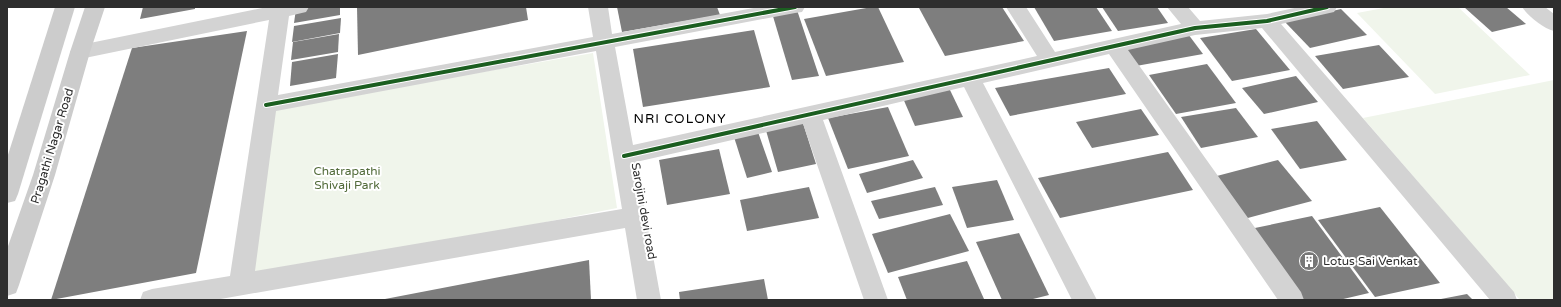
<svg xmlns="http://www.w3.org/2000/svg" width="1561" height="307" font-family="'Varela Round',sans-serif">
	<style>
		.green { fill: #f0f5eb }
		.building { fill: #7e7e7e }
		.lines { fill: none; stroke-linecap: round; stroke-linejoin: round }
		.minor { fill: #d3d3d3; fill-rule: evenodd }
		.secondary { fill: #ccc; fill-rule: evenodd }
		.cycleway-casing { stroke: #fff; stroke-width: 6 }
		.cycleway { stroke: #1b5e20; stroke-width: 4 }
		.labels { text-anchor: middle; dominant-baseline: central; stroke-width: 4; stroke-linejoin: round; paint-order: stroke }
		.street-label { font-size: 12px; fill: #2e2e2e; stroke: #fff }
		.park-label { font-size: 12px; fill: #526b3a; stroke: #fff }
		.poi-label { font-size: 12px; fill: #2e2e2e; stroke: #fff; text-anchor: start }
		.neighbourhood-label { font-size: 13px; letter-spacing: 1px; fill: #000; stroke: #fff }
	</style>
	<rect width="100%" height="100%" fill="#fff"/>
	<!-- green -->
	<g class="green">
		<polygon points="1389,7 1458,7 1530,75 1435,94 1357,13"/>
		<polygon points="593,53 617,208 246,281 274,108"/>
		<polygon points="1554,80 1554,300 1520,300 1363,118"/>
	</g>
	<!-- building -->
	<g class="building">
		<polygon points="143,7 195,7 195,9 140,19"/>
		<polygon points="307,7 340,7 340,15 294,23 296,9"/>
		<polygon points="357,7 526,7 528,20 358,55"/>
		<polygon points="617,7 717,7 720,15 622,32"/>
		<polygon points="872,7 878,7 904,62 826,76 804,19"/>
		<polygon points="923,7 1002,7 1024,41 945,56 919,8"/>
		<polygon points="1034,7 1096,7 1112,31 1054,41"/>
		<polygon points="1102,7 1157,7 1168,23 1118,31"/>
		<polygon points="1464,7 1506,7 1526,24 1492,32"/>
		<polygon points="1341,9 1367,35 1310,48 1285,22"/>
		<polygon points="797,10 819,76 792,80 772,13"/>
		<polygon points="341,18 340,33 292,42 294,26"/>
		<polygon points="1256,29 1290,70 1232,81 1200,38"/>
		<polygon points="754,30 770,87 643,107 633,49"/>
		<polygon points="247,31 196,273 51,300 132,48"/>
		<polygon points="339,34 338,52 291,60 293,42"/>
		<polygon points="1188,34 1203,54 1136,66 1122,45"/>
		<polygon points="1379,45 1409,77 1343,89 1315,56"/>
		<polygon points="338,54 336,78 290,86 292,62"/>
		<polygon points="1207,64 1236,103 1176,114 1149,75"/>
		<polygon points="1109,68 1126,94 1010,116 995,88"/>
		<polygon points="1296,76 1318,102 1264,114 1242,88"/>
		<polygon points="949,88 963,117 915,126 902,96"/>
		<polygon points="888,107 909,156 848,169 828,118"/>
		<polygon points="1236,108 1258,137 1201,148 1181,117"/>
		<polygon points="1141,109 1159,135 1092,148 1076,122"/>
		<polygon points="802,120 816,164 778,172 765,127"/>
		<polygon points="1317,121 1347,160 1300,169 1271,129"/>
		<polygon points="758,132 772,172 747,178 734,137"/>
		<polygon points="719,149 730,194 667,205 659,160"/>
		<polygon points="1168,152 1193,190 1060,218 1038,178"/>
		<polygon points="913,160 923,178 867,193 859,174"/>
		<polygon points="1278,160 1312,201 1244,219 1213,177"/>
		<polygon points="997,180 1014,220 967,228 952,187"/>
		<polygon points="809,187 819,218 747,231 740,200"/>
		<polygon points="935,187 943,205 879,219 871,201"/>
		<polygon points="1380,207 1440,283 1375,297 1318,220"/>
		<polygon points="950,214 969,251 888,273 872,234"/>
		<polygon points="1312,216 1369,293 1339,300 1297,300 1250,229"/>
		<polygon points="1019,233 1049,295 1029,300 1002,300 976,242"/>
		<polygon points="589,260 591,300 385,300 385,299"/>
		<polygon points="967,261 984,299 907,300 898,277"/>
		<polygon points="764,279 768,300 680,300 679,292"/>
		<polygon points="1467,294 1473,300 1441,300 1441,299"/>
	</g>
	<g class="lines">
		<!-- minor -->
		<g class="minor">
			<path d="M267,7H309L306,12L289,16L278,95L593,37L588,7H608L612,34L759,7H805L802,12L795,13L615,47L633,145L1037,56L1006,7H1026L1055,52L1181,24L1167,7H1188L1200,21L1267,14L1299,7H1337L1334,12L1281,24L1514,292L1517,300H1490L1262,28L1195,35L1128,50L1301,292L1304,300H1278L1109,54L983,83L1097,300H1072L964,87L823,120L888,300H864L803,124L636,162L661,300H637L625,228L215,300H140L143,292L152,289L230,276L269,20L80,59L73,57L70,52L73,47L80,45ZM596,51L622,209L255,271L276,111Z"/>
			<path d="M1522,7H1545L1554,14V31C1543,28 1529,17 1522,7Z"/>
		</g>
		<!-- secondary -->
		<g class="secondary">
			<polygon points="55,7 75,7 18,194 15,201 7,203 7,158"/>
			<polygon points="85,7 105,7 90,52 55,175 19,285 16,293 7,296 7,249 33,175 70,52"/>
		</g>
		<defs>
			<g id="cycleway">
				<polyline points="266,105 795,7"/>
				<polyline points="624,156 1195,28 1267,21 1327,7"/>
			</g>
		</defs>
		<!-- cycleway casing -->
		<use href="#cycleway" class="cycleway-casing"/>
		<!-- cycleway -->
		<use href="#cycleway" class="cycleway"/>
	</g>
	<!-- icons -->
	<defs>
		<symbol id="building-disc" viewBox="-11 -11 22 22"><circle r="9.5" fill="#777" stroke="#fff"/><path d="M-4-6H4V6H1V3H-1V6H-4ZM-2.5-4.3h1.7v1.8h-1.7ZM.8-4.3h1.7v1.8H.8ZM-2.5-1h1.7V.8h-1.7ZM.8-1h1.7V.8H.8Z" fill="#fff"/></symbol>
	</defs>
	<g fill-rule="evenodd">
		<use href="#building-disc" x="1298" y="250" width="22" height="22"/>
	</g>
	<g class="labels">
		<!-- street labels -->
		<g class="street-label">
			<text transform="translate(52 146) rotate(-73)">Pragathi Nagar Road</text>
			<text transform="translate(644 211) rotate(80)">Sarojini devi road</text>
		</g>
		<!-- park labels -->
		<g class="park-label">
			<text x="347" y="171">Chatrapathi<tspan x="347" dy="14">Shivaji Park</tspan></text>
		</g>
		<!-- poi labels -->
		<g class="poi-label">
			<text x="1323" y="261">Lotus Sai Venkat</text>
		</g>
		<!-- neighbourhood labels -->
		<g class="neighbourhood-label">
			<text x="680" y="119">NRI COLONY</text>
		</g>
	</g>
	<!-- border -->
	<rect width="1561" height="307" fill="none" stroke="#2e2e2e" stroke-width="16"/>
</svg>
